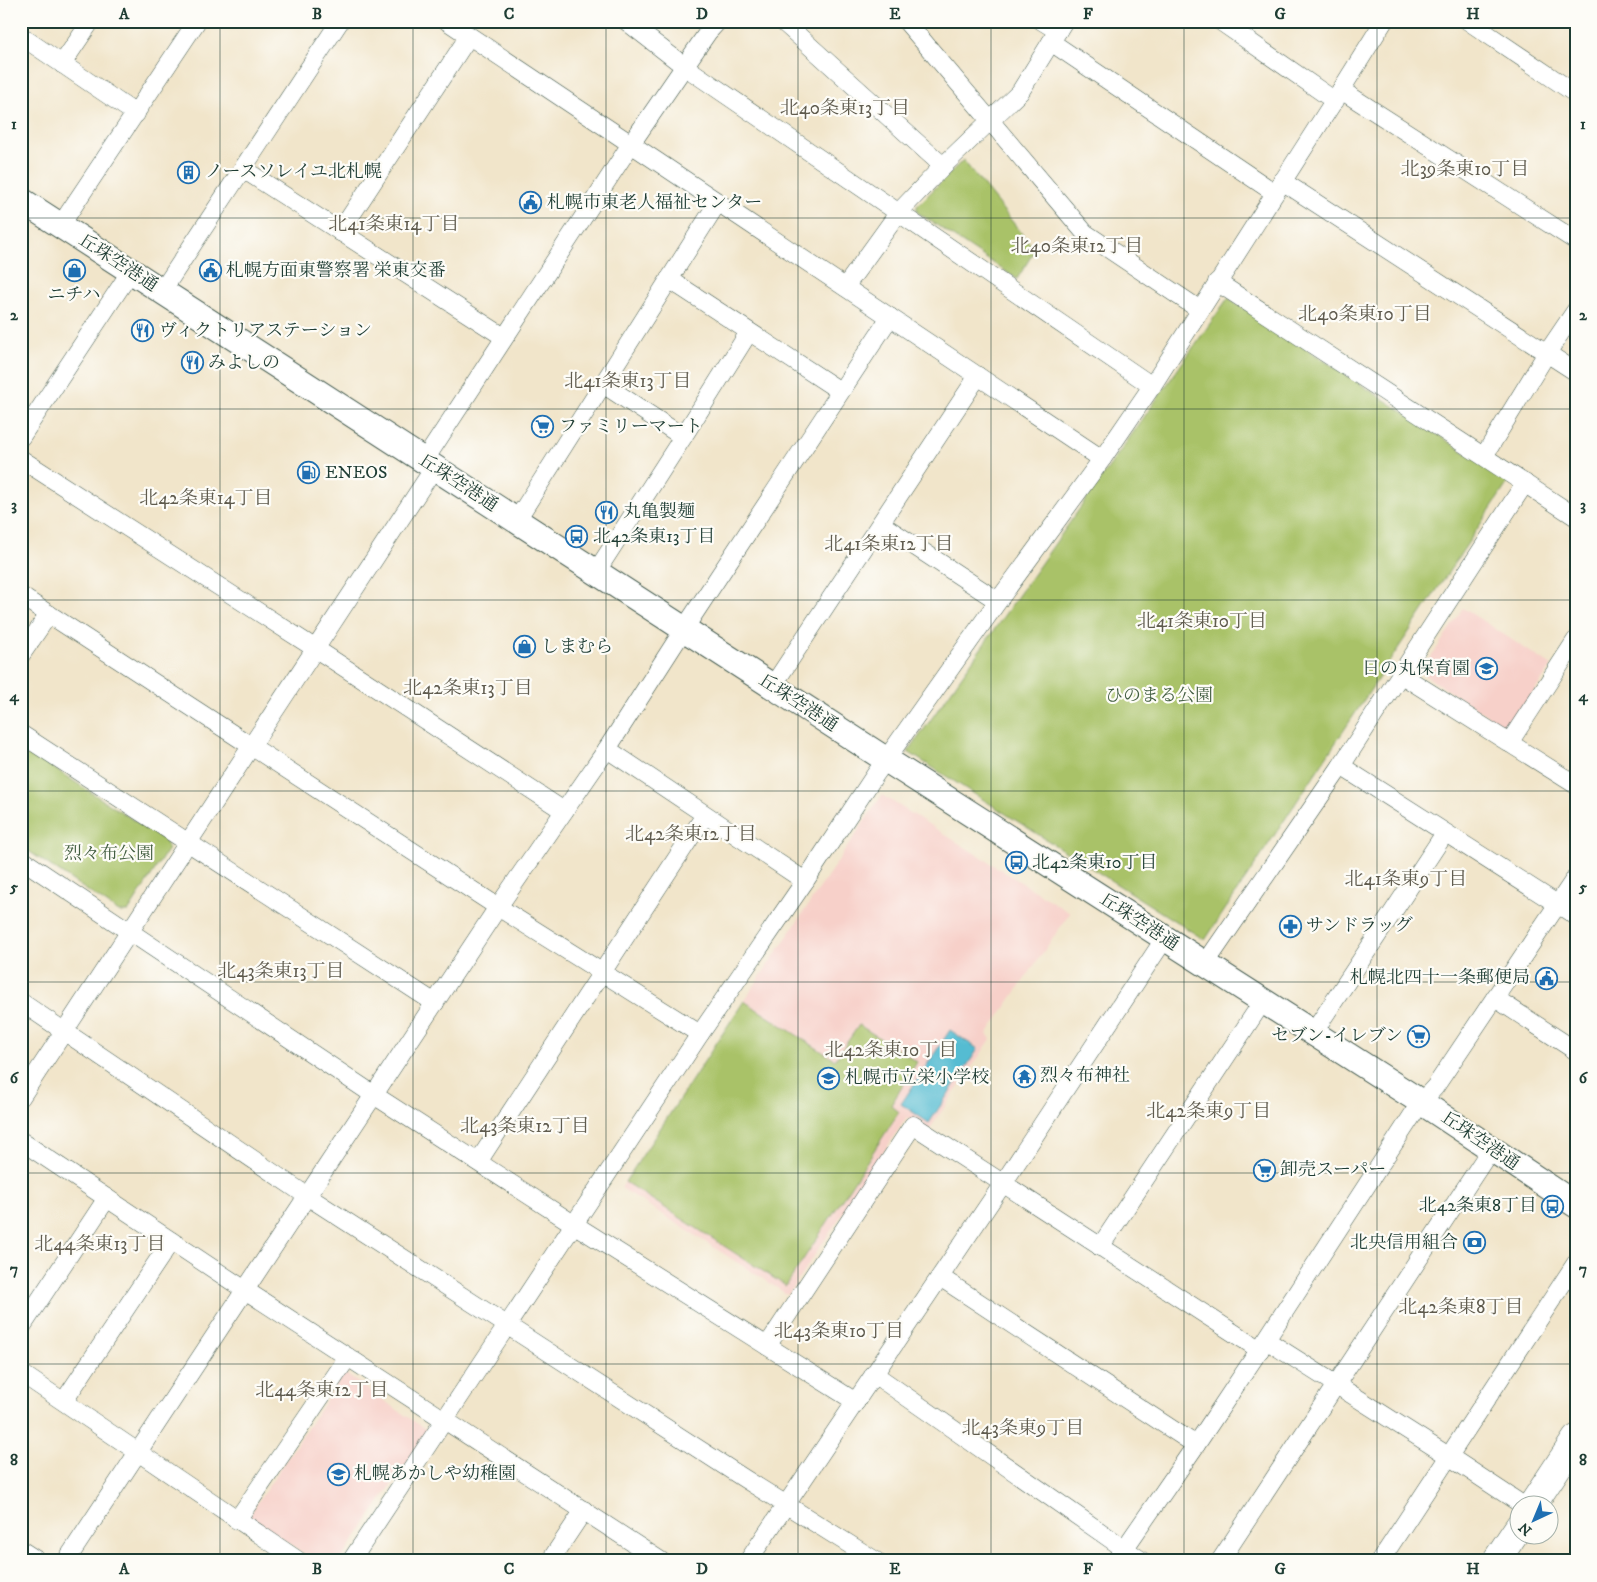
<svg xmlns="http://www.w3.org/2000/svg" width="1597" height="1582" font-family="'IM FELL DW Pica','Noto Serif JP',serif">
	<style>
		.built { fill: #f7d0c9 }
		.green { fill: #a9c268; stroke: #64804e }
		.water { fill: #54bcd2; stroke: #3a7c83 }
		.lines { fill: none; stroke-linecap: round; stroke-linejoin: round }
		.street-casing { stroke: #3e564a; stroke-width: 19 }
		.secondary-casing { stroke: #3e564a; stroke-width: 27 }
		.primary-casing { stroke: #3e564a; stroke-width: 29 }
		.street { stroke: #fff; stroke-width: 18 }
		.secondary { stroke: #fff; stroke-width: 25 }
		.primary { stroke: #fff; stroke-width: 28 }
		.grid { fill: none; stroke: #1f3d34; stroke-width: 1; stroke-opacity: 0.55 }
		.labels { text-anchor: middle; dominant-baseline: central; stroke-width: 4.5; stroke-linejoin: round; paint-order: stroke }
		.poi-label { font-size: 18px; fill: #1f3d34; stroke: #fdfcf7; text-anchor: start }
		.street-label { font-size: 18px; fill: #1f3d34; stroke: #fdfcf7 }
		.park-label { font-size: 18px; fill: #425e41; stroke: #fdfcf7 }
		.neighbourhood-label { font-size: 19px; fill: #605c4f; stroke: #fdfcf7 }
		.neatline { fill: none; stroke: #1f3d34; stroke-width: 2 }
		.grid-label { font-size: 16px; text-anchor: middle; font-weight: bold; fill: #1f3d34 }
	</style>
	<rect width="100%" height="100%" fill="#fdfcf7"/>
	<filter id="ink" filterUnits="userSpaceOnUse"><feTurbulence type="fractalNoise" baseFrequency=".02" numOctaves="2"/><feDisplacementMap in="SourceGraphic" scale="10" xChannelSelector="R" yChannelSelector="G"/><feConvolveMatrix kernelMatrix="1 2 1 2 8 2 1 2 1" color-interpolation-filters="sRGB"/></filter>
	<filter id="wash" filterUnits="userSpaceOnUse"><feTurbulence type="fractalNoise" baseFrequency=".0096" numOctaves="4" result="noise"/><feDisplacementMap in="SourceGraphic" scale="20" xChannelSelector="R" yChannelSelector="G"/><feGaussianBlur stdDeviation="1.12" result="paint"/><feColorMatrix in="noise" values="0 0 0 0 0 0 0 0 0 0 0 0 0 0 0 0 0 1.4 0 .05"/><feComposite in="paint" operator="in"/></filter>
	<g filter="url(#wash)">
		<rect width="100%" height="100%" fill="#f1e5ca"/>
		<!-- built -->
		<g class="built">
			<polygon points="1463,608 1552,666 1508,729 1421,673"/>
			<polygon points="882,795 1070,913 987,1034 991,1039 929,1130 907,1117 788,1295 621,1188 744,1001"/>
			<polygon points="344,1373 428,1431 340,1561 316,1561 248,1517"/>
		</g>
		<!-- green -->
		<g class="green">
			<polygon points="963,160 1035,250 1017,279 917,212 917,206"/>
			<polygon points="1228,298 1509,481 1205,940 908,752"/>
			<polygon points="21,747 166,841 168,849 128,912 119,912 21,846"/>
			<polygon points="744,1001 835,1060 859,1025 917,1062 891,1105 899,1112 786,1286 625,1182"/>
		</g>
		<!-- water -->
		<polygon class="water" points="950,1030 978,1049 929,1123 901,1104"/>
	</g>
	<g filter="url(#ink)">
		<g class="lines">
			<defs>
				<g id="street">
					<polyline points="447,21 1102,459"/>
					<polyline points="626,21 684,66 1152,386"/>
					<polyline points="782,21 943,166"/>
					<polyline points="906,21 1085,233 1200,310"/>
					<polyline points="1042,21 1058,31"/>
					<polyline points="1220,21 1335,101"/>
					<polyline points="1468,21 1576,94"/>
					<polyline points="21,36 136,114"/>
					<polyline points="1051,42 1275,193"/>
					<polyline points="62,64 91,21"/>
					<polyline points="1341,90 1576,241"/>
					<polyline points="243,169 504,337"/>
					<polyline points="1282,181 1576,372"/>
					<polyline points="718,202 603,384 683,437 749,332"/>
					<polyline points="60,226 197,21"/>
					<polyline points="340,232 469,36"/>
					<polyline points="669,279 840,391"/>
					<polyline points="1217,282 1576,517"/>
					<polyline points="845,287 899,212 943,166 1020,92 1064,21"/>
					<polyline points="162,291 340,21"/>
					<polyline points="21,437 131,271"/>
					<polyline points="1484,456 1547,353 1576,310"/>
					<polyline points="21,459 316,649 564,811"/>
					<polyline points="424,461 631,144 708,32 718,21"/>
					<polyline points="516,521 603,384"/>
					<polyline points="881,524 998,601"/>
					<polyline points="596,572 683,437"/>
					<polyline points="21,596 498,907 700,1034"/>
					<polyline points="21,655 49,614"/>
					<polyline points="1400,674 1576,785"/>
					<polyline points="772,687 978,376"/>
					<polyline points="21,734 435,1003"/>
					<polyline points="1509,743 1576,640"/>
					<polyline points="607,749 805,881"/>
					<polyline points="1341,766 1576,916"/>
					<polyline points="21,859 374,1095 575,1225 856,1402"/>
					<polyline points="1205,964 1341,766 1525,483"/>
					<polyline points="1495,998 1576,1051"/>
					<polyline points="21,1002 307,1196 745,1479 876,1561"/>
					<polyline points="1313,1033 1445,833"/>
					<polyline points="21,1097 434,468"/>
					<polyline points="21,1141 245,1290 661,1561"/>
					<polyline points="478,1162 705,815"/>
					<polyline points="1100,1247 1263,1001"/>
					<polyline points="940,1277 1196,1445"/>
					<polyline points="21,1328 107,1198"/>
					<polyline points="1266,1340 1450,1457 1521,1504"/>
					<polyline points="767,1346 913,1125 1260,1350"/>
					<polyline points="21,1373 299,1561"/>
					<polyline points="874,1374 1142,1561"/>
					<polyline points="64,1401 171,1241"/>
					<polyline points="237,1520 348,1357"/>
					<polyline points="21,1550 38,1561"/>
					<polyline points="66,1561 498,907 607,749 684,629 890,317"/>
					<polyline points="351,1561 700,1034 805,881 875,775 998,601 1102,459 1152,386 1341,90 1384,21"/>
					<polyline points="550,1561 584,1510"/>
					<polyline points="748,1561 1008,1176 1165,938"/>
					<polyline points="1116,1561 1196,1445 1264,1343 1421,1102 1435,1087 1576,877"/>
					<polyline points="1220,1561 1491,1149"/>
					<polyline points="1380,1561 1576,1263"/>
				</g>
				<polyline id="secondary" points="21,200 885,759 1421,1102 1576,1205"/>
				<g id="primary">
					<polyline points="1533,1504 1576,1439"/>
					<polyline points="1496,1561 1520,1525"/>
				</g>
			</defs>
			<!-- street casing -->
			<use href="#street" class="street-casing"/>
			<!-- secondary casing -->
			<use href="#secondary" class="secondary-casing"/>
			<!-- primary casing -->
			<use href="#primary" class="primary-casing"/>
			<!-- street -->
			<use href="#street" class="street"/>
			<!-- secondary -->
			<use href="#secondary" class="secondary"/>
			<!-- primary -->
			<use href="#primary" class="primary"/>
		</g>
	</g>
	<!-- grid -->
	<path class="grid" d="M220,21V1561M413,21V1561M606,21V1561M798,21V1561M991,21V1561M1184,21V1561M1377,21V1561M21,218H1576M21,409H1576M21,600H1576M21,791H1576M21,982H1576M21,1173H1576M21,1364H1576"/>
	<!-- icons -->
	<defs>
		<symbol id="building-ring" viewBox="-11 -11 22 22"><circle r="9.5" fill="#fdfcf7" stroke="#1f6fb2" stroke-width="1.5"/><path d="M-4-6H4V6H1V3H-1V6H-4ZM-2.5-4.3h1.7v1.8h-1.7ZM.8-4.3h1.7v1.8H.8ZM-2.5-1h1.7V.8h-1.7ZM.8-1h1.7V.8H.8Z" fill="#1f6fb2"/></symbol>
		<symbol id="civic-ring" viewBox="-11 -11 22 22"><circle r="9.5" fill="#fdfcf7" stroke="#1f6fb2" stroke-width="1.5"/><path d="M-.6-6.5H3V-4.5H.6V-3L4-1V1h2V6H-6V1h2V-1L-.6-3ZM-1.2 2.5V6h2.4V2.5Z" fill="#1f6fb2"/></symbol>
		<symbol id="shop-ring" viewBox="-11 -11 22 22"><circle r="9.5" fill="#fdfcf7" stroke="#1f6fb2" stroke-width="1.5"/><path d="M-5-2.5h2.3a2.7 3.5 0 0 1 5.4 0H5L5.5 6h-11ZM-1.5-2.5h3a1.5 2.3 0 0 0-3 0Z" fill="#1f6fb2"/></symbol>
		<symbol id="restaurant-ring" viewBox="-11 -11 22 22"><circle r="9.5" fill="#fdfcf7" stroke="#1f6fb2" stroke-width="1.5"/><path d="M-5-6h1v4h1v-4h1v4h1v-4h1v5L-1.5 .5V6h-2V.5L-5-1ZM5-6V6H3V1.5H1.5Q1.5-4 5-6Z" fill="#1f6fb2"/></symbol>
		<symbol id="supermarket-ring" viewBox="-11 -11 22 22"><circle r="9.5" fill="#fdfcf7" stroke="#1f6fb2" stroke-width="1.5"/><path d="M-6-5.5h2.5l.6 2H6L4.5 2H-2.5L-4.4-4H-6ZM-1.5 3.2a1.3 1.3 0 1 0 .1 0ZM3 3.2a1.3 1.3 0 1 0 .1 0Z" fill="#1f6fb2"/></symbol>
		<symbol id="fuel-ring" viewBox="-11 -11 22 22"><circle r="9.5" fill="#fdfcf7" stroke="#1f6fb2" stroke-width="1.5"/><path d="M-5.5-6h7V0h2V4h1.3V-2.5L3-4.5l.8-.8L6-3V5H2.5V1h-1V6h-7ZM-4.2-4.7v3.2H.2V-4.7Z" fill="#1f6fb2"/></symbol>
		<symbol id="bus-ring" viewBox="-11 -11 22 22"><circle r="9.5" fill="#fdfcf7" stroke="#1f6fb2" stroke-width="1.5"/><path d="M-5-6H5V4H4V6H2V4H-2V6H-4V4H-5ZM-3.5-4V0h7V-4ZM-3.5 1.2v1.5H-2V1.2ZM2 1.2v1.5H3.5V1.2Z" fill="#1f6fb2"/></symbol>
		<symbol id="school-ring" viewBox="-11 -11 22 22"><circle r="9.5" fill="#fdfcf7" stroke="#1f6fb2" stroke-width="1.5"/><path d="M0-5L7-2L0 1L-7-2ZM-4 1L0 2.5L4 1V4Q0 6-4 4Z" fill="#1f6fb2"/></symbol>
		<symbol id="pharmacy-ring" viewBox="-11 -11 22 22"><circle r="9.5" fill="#fdfcf7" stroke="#1f6fb2" stroke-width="1.5"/><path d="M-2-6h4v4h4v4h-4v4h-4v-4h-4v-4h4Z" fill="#1f6fb2"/></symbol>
		<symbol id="temple-ring" viewBox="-11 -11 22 22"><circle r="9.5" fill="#fdfcf7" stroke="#1f6fb2" stroke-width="1.5"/><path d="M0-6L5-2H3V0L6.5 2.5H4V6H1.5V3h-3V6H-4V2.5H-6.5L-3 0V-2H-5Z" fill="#1f6fb2"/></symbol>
		<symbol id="bank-ring" viewBox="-11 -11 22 22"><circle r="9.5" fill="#fdfcf7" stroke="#1f6fb2" stroke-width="1.5"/><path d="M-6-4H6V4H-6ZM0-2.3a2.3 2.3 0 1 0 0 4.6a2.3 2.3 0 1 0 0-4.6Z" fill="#1f6fb2"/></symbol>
	</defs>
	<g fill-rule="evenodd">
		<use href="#building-ring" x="176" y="160" width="25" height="25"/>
		<use href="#civic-ring" x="518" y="190" width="25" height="25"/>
		<use href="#shop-ring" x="62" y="258" width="25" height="25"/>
		<use href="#civic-ring" x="198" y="258" width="25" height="25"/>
		<use href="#restaurant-ring" x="130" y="318" width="25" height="25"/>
		<use href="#restaurant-ring" x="180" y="350" width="25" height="25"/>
		<use href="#supermarket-ring" x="530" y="414" width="25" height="25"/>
		<use href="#fuel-ring" x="296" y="460" width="25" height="25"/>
		<use href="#restaurant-ring" x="594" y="500" width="25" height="25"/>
		<use href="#bus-ring" x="564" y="524" width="25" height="25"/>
		<use href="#shop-ring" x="512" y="634" width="25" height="25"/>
		<use href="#school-ring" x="1474" y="656" width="25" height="25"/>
		<use href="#bus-ring" x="1004" y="850" width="25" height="25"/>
		<use href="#pharmacy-ring" x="1278" y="914" width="25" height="25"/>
		<use href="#civic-ring" x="1534" y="966" width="25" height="25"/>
		<use href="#supermarket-ring" x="1406" y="1024" width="25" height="25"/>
		<use href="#temple-ring" x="1012" y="1064" width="25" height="25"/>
		<use href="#school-ring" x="816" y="1066" width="25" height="25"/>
		<use href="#supermarket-ring" x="1252" y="1158" width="25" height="25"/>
		<use href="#bus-ring" x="1540" y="1194" width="25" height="25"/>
		<use href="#bank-ring" x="1462" y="1230" width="25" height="25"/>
		<use href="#school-ring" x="326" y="1462" width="25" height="25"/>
	</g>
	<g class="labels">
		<!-- poi labels -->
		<g class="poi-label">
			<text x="205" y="172">ノースソレイユ北札幌</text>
			<text x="547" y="203">札幌市東老人福祉センター</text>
			<text x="226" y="271">札幌方面東警察署 栄東交番</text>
			<text x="74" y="295" text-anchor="middle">ニチハ</text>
			<text x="159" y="331">ヴィクトリアステーション</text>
			<text x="208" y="363">みよしの</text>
			<text x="559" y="427">ファミリーマート</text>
			<text x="325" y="473">ENEOS</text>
			<text x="623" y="512">丸亀製麺</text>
			<text x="593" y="537">北42条東13丁目</text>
			<text x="541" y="647">しまむら</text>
			<text x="1470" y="669" text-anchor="end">日の丸保育園</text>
			<text x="1032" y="863">北42条東10丁目</text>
			<text x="1306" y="926">サンドラッグ</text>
			<text x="1530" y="978" text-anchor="end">札幌北四十一条郵便局</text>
			<text x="1403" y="1036" text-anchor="end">セブン-イレブン</text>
			<text x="1040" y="1076">烈々布神社</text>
			<text x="845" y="1078">札幌市立栄小学校</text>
			<text x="1280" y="1170">卸売スーパー</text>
			<text x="1537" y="1206" text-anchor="end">北42条東8丁目</text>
			<text x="1458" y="1243" text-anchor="end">北央信用組合</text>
			<text x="354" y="1474">札幌あかしや幼稚園</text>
		</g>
		<!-- street labels -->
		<g class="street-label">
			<text transform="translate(118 263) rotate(33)">丘珠空港通</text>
			<text transform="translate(458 483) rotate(33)">丘珠空港通</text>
			<text transform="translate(798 703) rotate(33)">丘珠空港通</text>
			<text transform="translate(1139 922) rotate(33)">丘珠空港通</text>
			<text transform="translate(1480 1141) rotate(34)">丘珠空港通</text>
		</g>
		<!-- park labels -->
		<g class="park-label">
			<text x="1159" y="696">ひのまる公園</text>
			<text x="109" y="854">烈々布公園</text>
		</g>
		<!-- neighbourhood labels -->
		<g class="neighbourhood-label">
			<text x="845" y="108">北40条東13丁目</text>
			<text x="1465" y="169">北39条東10丁目</text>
			<text x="394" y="224">北41条東14丁目</text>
			<text x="1077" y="246">北40条東12丁目</text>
			<text x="1365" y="314">北40条東10丁目</text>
			<text x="628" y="381">北41条東13丁目</text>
			<text x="206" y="498">北42条東14丁目</text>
			<text x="889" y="544">北41条東12丁目</text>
			<text x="1202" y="621">北41条東10丁目</text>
			<text x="468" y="688">北42条東13丁目</text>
			<text x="691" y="834">北42条東12丁目</text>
			<text x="1406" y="879">北41条東9丁目</text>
			<text x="281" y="971">北43条東13丁目</text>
			<text x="891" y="1050">北42条東10丁目</text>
			<text x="1209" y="1111">北42条東9丁目</text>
			<text x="525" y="1126">北43条東12丁目</text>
			<text x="100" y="1244">北44条東13丁目</text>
			<text x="1461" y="1307">北42条東8丁目</text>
			<text x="839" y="1331">北43条東10丁目</text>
			<text x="322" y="1390">北44条東12丁目</text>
			<text x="1023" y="1428">北43条東9丁目</text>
		</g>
	</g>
	<!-- margin -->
	<rect width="1597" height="1582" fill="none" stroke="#fdfcf7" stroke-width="55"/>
	<!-- north arrow -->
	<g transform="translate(1534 1520) rotate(224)"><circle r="24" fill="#fdfcf7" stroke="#a4b0a9"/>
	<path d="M0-4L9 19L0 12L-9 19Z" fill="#1f6fb2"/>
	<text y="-8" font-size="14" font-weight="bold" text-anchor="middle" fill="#1f3d34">N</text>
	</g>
	<rect x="28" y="28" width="1542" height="1526" class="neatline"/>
	<g class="grid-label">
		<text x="124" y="19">A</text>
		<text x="317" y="19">B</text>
		<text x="509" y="19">C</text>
		<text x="702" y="19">D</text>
		<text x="895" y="19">E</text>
		<text x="1088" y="19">F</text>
		<text x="1280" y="19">G</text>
		<text x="1473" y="19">H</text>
		<text x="14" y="129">1</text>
		<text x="1583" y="129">1</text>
		<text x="14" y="320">2</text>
		<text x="1583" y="320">2</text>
		<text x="14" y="510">3</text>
		<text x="1583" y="510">3</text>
		<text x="14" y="701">4</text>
		<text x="1583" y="701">4</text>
		<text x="14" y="892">5</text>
		<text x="1583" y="892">5</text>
		<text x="14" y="1083">6</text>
		<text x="1583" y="1083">6</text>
		<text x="14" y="1274">7</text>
		<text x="1583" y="1274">7</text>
		<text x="14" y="1465">8</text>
		<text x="1583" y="1465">8</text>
		<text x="124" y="1574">A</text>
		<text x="317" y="1574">B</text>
		<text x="509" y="1574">C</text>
		<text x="702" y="1574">D</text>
		<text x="895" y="1574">E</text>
		<text x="1088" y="1574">F</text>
		<text x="1280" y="1574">G</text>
		<text x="1473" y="1574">H</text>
	</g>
</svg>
